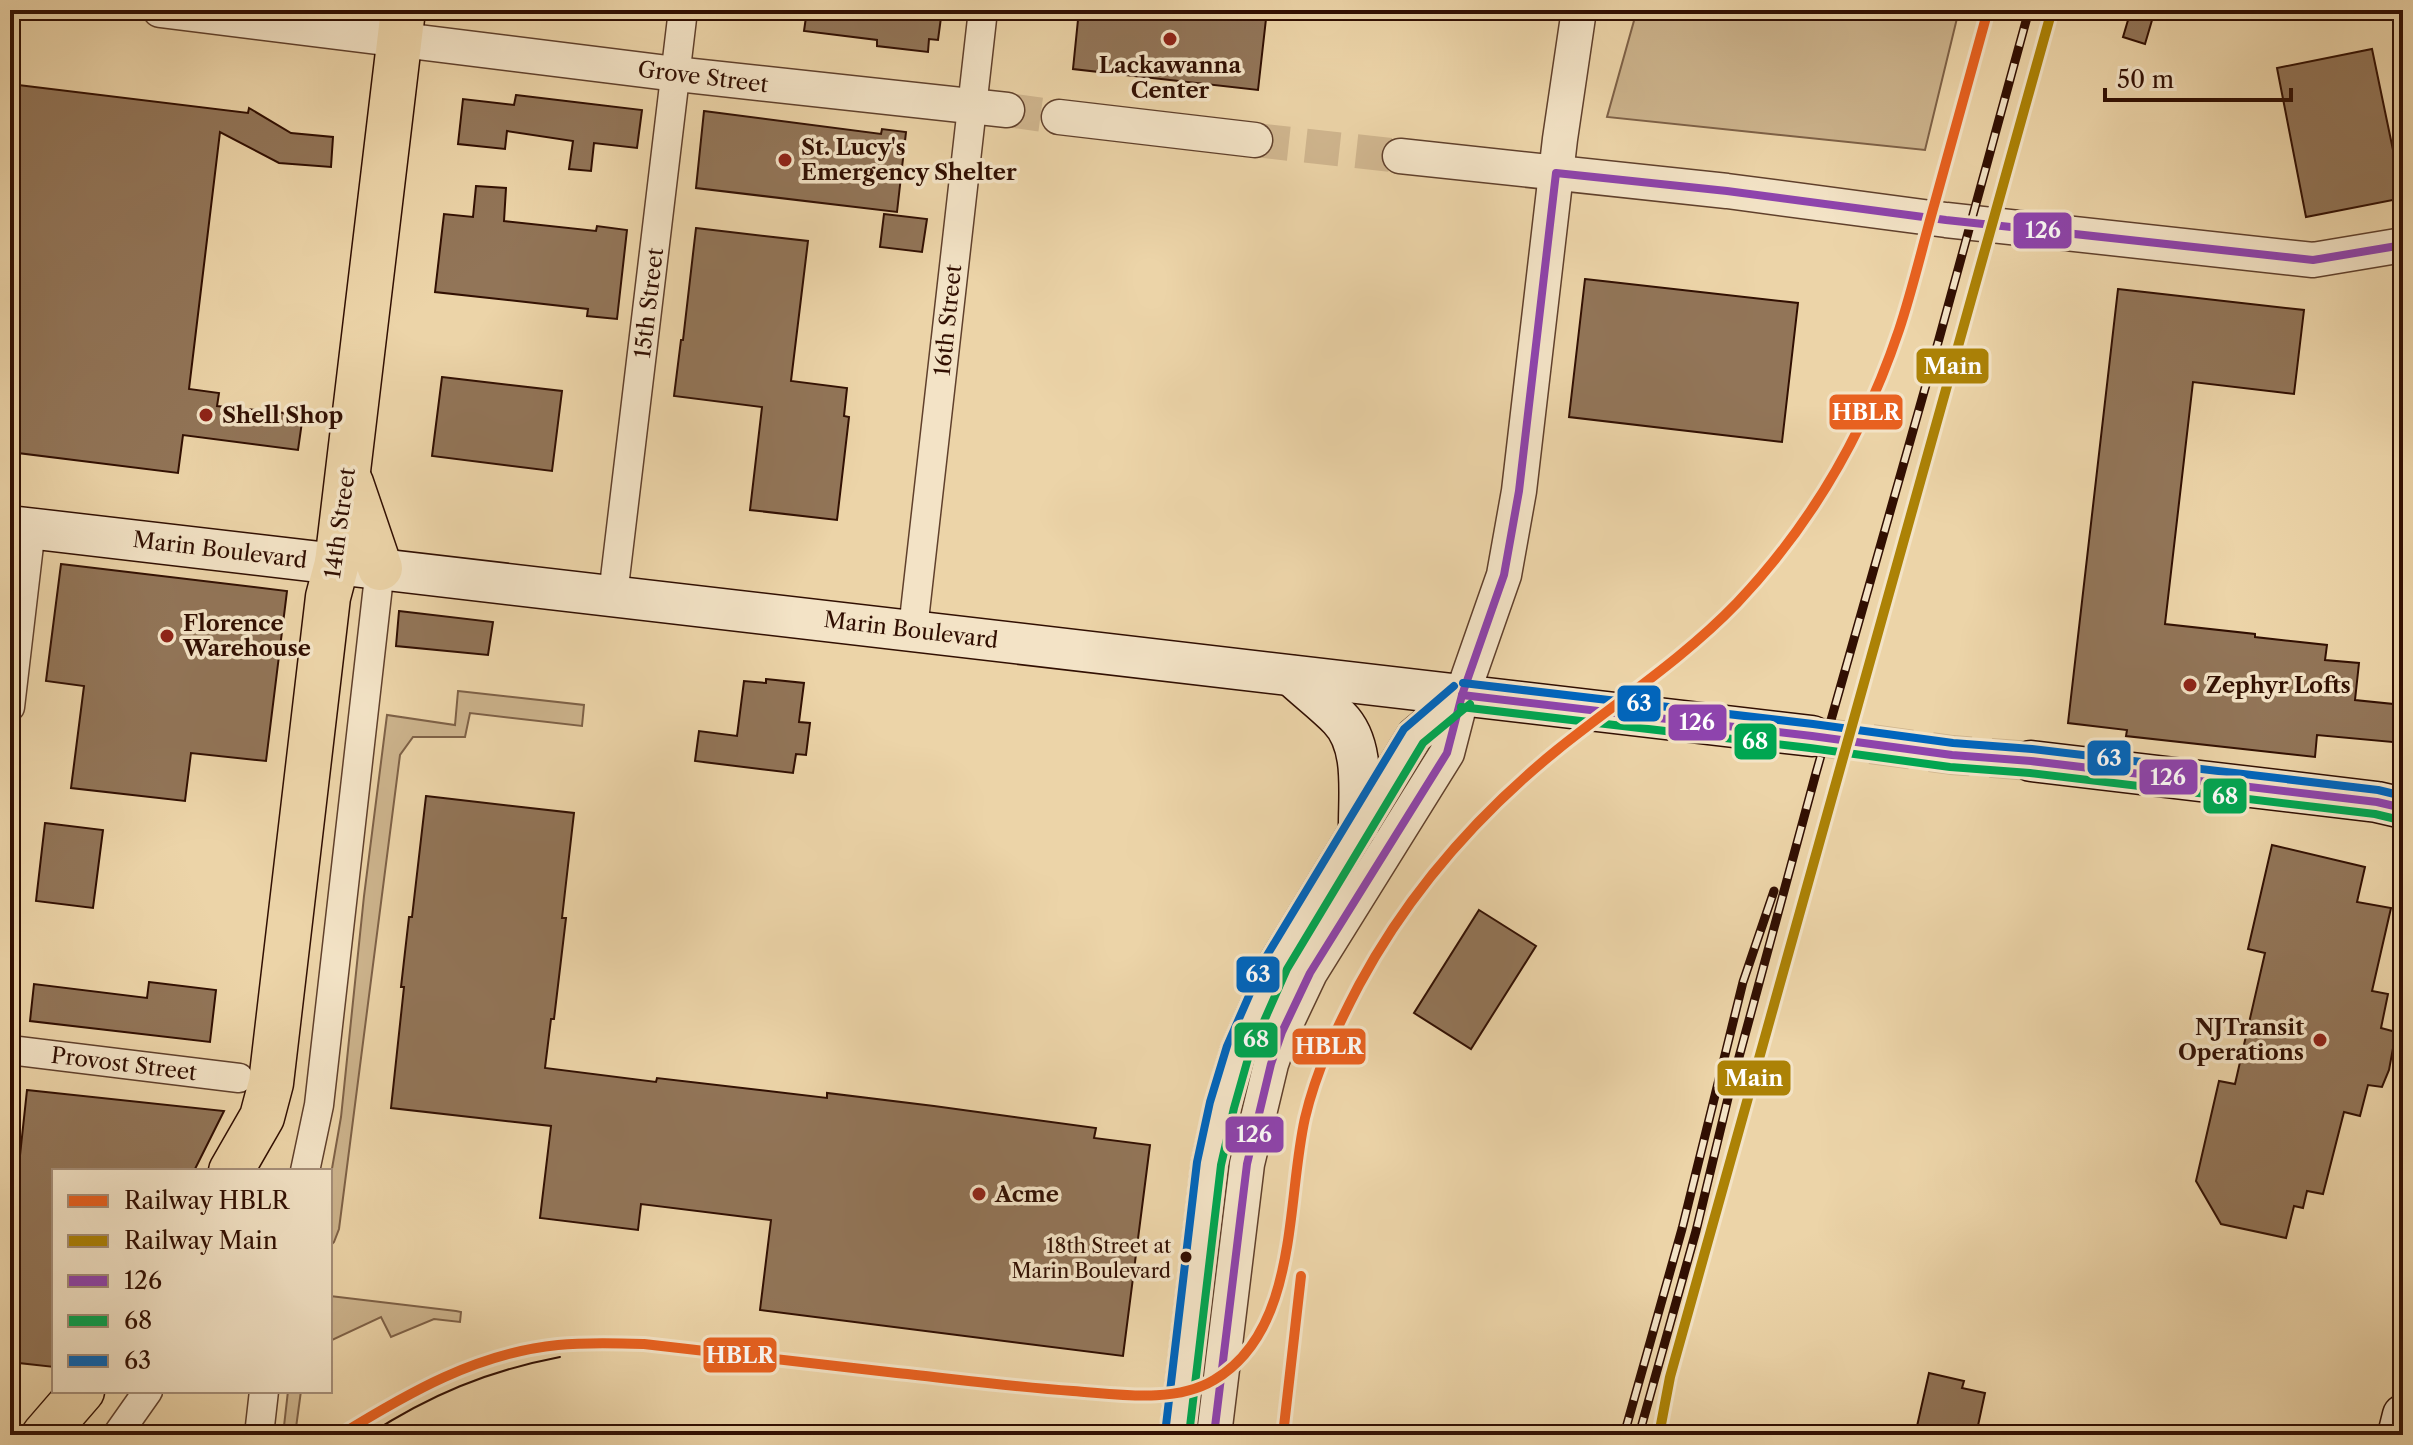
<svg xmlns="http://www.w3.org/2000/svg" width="2413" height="1445" font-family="'Libre Caslon Text',serif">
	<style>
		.green { fill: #ccb38c; stroke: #7e6147; stroke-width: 2 }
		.building { fill: #927558; stroke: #310f02; stroke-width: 2 }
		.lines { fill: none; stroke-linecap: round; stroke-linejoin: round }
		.tertiary-tunnel { stroke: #d0b68f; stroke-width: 34; stroke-dasharray: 34 17; stroke-linecap: butt }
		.secondary-tunnel { stroke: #d0b68f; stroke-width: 40; stroke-dasharray: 40 20; stroke-linecap: butt }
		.minor-casing { stroke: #60402c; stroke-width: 31 }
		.tertiary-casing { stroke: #60402c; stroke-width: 37 }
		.secondary-casing { stroke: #310f02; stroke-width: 43 }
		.trunk-casing { stroke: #310f02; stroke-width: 47 }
		.motorway-casing { stroke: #310f02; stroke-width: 47 }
		.minor { stroke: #f3e3c6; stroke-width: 28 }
		.tertiary { stroke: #f3e3c6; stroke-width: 34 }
		.secondary { stroke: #f3e3c6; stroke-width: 40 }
		.trunk { stroke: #ecd4a8; stroke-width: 44 }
		.motorway { stroke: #ecd4a8; stroke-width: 44 }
		.tram { stroke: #310f02; stroke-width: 2 }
		.rail-casing { stroke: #310f02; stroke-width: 9 }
		.rail { stroke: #f3e3c6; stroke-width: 6; stroke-dasharray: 18; stroke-linecap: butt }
		.bus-1-casing { stroke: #f3e3c6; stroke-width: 14 }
		.bus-2-casing { stroke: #f3e3c6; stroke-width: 14 }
		.bus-3-casing { stroke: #f3e3c6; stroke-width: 14 }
		.bus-1 { stroke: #8e44ad; stroke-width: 8 }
		.bus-2 { stroke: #00a651; stroke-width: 8 }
		.bus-3 { stroke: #0065bd; stroke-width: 8 }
		.rail-1-casing { stroke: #f3e3c6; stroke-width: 16 }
		.rail-2-casing { stroke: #f3e3c6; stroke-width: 16 }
		.rail-1 { stroke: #e86120; stroke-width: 10 }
		.rail-2 { stroke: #ac8206; stroke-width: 10 }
		.poi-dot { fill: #8f2418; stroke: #f3e3c6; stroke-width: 3 }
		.bus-dot { fill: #310f02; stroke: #f3e3c6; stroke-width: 3 }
		.labels { text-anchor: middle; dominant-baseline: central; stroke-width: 7; stroke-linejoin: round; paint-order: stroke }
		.bus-label { font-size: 20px; fill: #310f02; stroke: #f3e3c6; text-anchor: end }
		.poi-label { font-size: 22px; font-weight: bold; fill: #310f02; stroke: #f3e3c6; text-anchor: start }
		.street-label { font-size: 22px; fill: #310f02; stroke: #f3e3c6 }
		.line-badge { stroke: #f3e3c6; stroke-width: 3 }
		.badge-label { font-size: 22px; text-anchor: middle; font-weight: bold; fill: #fff }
	</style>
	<rect width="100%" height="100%" fill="#ecd4a8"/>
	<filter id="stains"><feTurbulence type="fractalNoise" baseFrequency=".0025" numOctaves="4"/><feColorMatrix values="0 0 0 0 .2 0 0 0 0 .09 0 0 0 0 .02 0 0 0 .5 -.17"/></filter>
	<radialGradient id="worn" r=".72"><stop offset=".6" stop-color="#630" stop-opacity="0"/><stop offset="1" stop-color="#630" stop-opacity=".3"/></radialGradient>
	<!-- green -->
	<g class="green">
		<polygon points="1637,10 1959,10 1925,150 1607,117"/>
		<polygon points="458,691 584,705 582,726 470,713 465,737 413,737 400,755 339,1229 334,1242 330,1246 330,1180 341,1117 364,896 387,715 455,725"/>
		<polygon points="330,1296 456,1311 461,1312 460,1322 434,1319 391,1337 381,1317 330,1341"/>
		<polygon points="288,1391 301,1391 295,1435 283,1435"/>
	</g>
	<!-- building -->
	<g class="building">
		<polygon points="807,10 942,10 938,40 929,39 928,52 877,46 877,40 804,31"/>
		<polygon points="1079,10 1267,10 1258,90 1073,69"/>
		<polygon points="2131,10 2155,10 2145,44 2123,37"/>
		<polygon points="2372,49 2403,198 2306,217 2277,68"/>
		<polygon points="10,84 248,113 249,108 291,133 333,137 331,167 279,163 220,132 189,389 219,393 217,406 303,415 298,450 183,435 178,473 10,452"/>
		<polygon points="516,95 642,110 637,148 594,143 591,171 569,169 573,141 507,131 505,149 458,144 463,99 514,105"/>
		<polygon points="704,111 881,134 882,129 906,132 897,212 696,188"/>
		<polygon points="476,186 506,188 504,221 596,231 597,226 627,230 617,319 587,316 588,309 435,292 444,214 473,217"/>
		<polygon points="884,214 927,219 922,252 880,247"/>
		<polygon points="696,228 808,241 791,381 847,388 844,416 849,417 837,520 750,510 762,407 674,396 681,340 683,340"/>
		<polygon points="1585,279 1798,303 1782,442 1569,417"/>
		<polygon points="2118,289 2304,310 2294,394 2193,382 2165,624 2255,634 2255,637 2327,645 2325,660 2359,663 2355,700 2403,705 2403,743 2317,735 2315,757 2126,736 2127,730 2068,723"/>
		<polygon points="442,377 562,391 552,471 432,456"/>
		<polygon points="61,564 287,591 266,761 191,753 185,801 71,788 84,686 46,681"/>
		<polygon points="399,611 493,622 488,655 396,646"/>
		<polygon points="766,679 804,683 799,722 810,723 806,755 796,754 793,773 695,761 699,731 737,736 744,681 766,683"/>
		<polygon points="426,796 574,813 562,918 566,918 554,1019 551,1019 545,1068 656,1082 657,1078 827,1098 827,1093 934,1106 1096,1128 1094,1138 1150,1145 1123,1356 760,1310 771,1220 641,1204 638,1230 540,1218 551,1126 391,1108 404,987 401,987 409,917 412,917"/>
		<polygon points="45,823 103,830 93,908 36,901"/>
		<polygon points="2272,845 2365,867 2357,902 2391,908 2372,991 2388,994 2381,1028 2396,1032 2389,1070 2382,1087 2368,1085 2360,1116 2344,1112 2323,1194 2307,1191 2303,1208 2294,1206 2286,1238 2221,1224 2196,1181 2219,1081 2235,1084 2265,953 2248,949"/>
		<polygon points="1479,910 1536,946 1471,1049 1414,1013"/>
		<polygon points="149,982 216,990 210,1042 30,1021 34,984 147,998"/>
		<polygon points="27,1090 224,1111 194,1171 54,1171 54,1367 10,1362 10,1201 15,1202"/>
		<polygon points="1929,1373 1964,1381 1962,1388 1985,1393 1976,1435 1915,1435"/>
	</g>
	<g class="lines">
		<!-- tertiary-tunnel -->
		<g class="tertiary-tunnel">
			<polyline points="1007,110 1059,117"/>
			<polyline points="1255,140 1400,156"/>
		</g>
		<!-- secondary-tunnel -->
		<polyline class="secondary-tunnel" points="1812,736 1952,755 2031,761"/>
		<defs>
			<g id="minor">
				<polyline points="613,595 683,10"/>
				<polyline points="913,629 983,10"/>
				<polyline points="10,707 31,528"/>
				<polyline points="10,1050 239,1078"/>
				<polyline points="305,1171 319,1105 380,568"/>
				<polyline points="117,1435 148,1391"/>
				<polyline points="259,1435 264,1391"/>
			</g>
			<g id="tertiary">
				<polyline points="160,10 676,74 1007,110"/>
				<polyline points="1059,117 1255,140"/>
				<polyline points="1400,156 1727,191 1946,220 2313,260 2403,245"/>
				<polyline points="1177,1435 1209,1163 1222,1105 1238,1051 1276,963 1414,735 1462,695"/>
				<polyline points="1214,1435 1247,1164 1271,1064 1282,1032 1310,973 1447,753 1462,695 1504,575 1519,491 1560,139 1579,10"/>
			</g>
			<g id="secondary">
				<polyline points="10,526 1812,736"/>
				<path d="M1292,676C1307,690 1324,703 1339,718C1365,744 1359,791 1359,825"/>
				<polyline points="2031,761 2377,802 2403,808"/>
				<polyline points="2398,1435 2403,1415"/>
			</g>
			<g id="trunk">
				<polyline points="351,483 380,568"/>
				<polyline points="337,563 403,10"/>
			</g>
			<g id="motorway">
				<polyline points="231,1171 262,1117 271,1083 328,597 337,563"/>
				<polyline points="44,1435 82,1391"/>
			</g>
		</defs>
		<!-- minor casing -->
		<use href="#minor" class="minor-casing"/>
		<!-- tertiary casing -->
		<use href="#tertiary" class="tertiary-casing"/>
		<!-- secondary casing -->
		<use href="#secondary" class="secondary-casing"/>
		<!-- trunk casing -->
		<use href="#trunk" class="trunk-casing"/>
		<!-- motorway casing -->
		<use href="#motorway" class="motorway-casing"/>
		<!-- minor -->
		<use href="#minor" class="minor"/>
		<!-- tertiary -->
		<use href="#tertiary" class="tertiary"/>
		<!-- secondary -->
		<use href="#secondary" class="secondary"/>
		<!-- trunk -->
		<use href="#trunk" class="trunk"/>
		<!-- motorway -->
		<use href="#motorway" class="motorway"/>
		<!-- tram -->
		<path class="tram" d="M368,1435C430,1395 487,1371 560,1357"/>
		<defs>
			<g id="rail">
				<polyline points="1624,1435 1682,1229 1743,982 1774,891"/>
				<polyline points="1639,1435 1696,1231 1729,1094 1816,773 1939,339 2029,10"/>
			</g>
		</defs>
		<!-- rail casing -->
		<use href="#rail" class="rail-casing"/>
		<!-- rail -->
		<use href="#rail" class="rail"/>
		<defs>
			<g id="bus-1">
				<polyline points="1462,695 1812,736 1952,755 2031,761 2377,802 2403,808"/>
				<polyline points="1214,1435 1247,1164 1271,1064 1282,1032 1310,973 1447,753 1462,695 1504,575 1519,491 1556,173 1727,191 1946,220 2313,260 2403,245"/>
			</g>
			<g id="bus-2">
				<polyline points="1461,707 1810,748 1950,767 2030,773 2375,814 2400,820"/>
				<polyline points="1189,1435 1221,1165 1234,1108 1249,1055 1287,969 1423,743 1470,704"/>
			</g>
			<g id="bus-3">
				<polyline points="1463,683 1813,724 1953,743 2032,749 2378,790 2403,796"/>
				<polyline points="1165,1434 1197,1162 1210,1102 1227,1046 1266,957 1404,729 1454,686"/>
			</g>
		</defs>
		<!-- bus-1 casing -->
		<use href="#bus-1" class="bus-1-casing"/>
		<!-- bus-2 casing -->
		<use href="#bus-2" class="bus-2-casing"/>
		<!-- bus-3 casing -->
		<use href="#bus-3" class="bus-3-casing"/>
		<!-- bus-1 -->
		<use href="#bus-1" class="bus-1"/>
		<!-- bus-2 -->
		<use href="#bus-2" class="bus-2"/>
		<!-- bus-3 -->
		<use href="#bus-3" class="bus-3"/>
		<defs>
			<g id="rail-1">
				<path d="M340,1435C408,1393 477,1353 558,1345C587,1342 615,1343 644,1344C728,1354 812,1363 897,1373C955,1379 1014,1387 1073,1391C1117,1394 1174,1404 1214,1380C1299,1330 1286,1202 1305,1118C1316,1071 1337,1027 1359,985C1408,894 1477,815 1557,750C1618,701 1683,659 1737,603C1811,525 1865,431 1899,330C1913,288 1923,244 1935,202C1953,138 1970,74 1988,10"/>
				<polyline points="1283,1435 1301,1276"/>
			</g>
			<polyline id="rail-2" points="1659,1435 1670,1377 2052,10"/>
		</defs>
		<!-- rail-1 casing -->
		<use href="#rail-1" class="rail-1-casing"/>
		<!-- rail-2 casing -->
		<use href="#rail-2" class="rail-2-casing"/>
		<!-- rail-1 -->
		<use href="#rail-1" class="rail-1"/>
		<!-- rail-2 -->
		<use href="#rail-2" class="rail-2"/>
	</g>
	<!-- markers -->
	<g class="poi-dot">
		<circle cx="1170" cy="39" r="8"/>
		<circle cx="785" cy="160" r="8"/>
		<circle cx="206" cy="415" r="8"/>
		<circle cx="167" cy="636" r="8"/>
		<circle cx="2190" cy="685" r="8"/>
		<circle cx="2320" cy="1040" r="8"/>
		<circle cx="979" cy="1194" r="8"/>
	</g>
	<circle class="bus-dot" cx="1186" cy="1257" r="7"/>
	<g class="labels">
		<!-- bus labels -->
		<g class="bus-label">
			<text x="1171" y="1246">18th Street at<tspan x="1171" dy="25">Marin Boulevard</tspan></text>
		</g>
		<!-- poi labels -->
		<g class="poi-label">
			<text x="1170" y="65" text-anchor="middle">Lackawanna<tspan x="1170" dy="25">Center</tspan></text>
			<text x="801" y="147">St. Lucy's<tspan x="801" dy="25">Emergency Shelter</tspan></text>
			<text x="222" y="415">Shell Shop</text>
			<text x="183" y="623">Florence<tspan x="183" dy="25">Warehouse</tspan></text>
			<text x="2206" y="685">Zephyr Lofts</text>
			<text x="2304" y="1027" text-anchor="end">NJTransit<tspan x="2304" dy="25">Operations</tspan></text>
			<text x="995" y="1194">Acme</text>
		</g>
		<!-- street labels -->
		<g class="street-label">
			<text transform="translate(703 77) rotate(7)">Grove Street</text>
			<text transform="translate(649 303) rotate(-83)">15th Street</text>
			<text transform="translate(948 320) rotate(-84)">16th Street</text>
			<text transform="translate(340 523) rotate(-82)">14th Street</text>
			<text transform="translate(220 550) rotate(7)">Marin Boulevard</text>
			<text transform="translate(911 630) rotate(7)">Marin Boulevard</text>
			<text transform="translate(124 1064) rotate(7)">Provost Street</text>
		</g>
	</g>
	<g class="line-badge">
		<rect x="2012" y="211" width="61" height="39" rx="8" fill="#8e44ad"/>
		<rect x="1915" y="347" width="75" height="38" rx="8" fill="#ac8206"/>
		<rect x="1828" y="393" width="76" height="38" rx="8" fill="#e86120"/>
		<rect x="1616" y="684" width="46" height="39" rx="8" fill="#0065bd"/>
		<rect x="1667" y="703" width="61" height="39" rx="8" fill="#8e44ad"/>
		<rect x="1733" y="722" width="45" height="39" rx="8" fill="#00a651"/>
		<rect x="2086" y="739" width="46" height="38" rx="8" fill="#0065bd"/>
		<rect x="2138" y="758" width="61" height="38" rx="8" fill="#8e44ad"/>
		<rect x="2202" y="777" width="46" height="38" rx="8" fill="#00a651"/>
		<rect x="1235" y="955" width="46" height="39" rx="8" fill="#0065bd"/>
		<rect x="1233" y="1021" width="46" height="38" rx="8" fill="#00a651"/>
		<rect x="1291" y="1027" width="76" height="39" rx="8" fill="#e86120"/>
		<rect x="1716" y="1059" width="76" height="38" rx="8" fill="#ac8206"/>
		<rect x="1224" y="1115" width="61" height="39" rx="8" fill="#8e44ad"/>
		<rect x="702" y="1336" width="76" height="38" rx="8" fill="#e86120"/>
	</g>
	<g class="badge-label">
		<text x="2043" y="238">126</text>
		<text x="1953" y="374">Main</text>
		<text x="1866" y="420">HBLR</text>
		<text x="1639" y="711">63</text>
		<text x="1697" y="730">126</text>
		<text x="1755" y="749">68</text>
		<text x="2109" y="766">63</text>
		<text x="2168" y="785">126</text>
		<text x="2225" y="804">68</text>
		<text x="1258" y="982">63</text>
		<text x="1256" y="1047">68</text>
		<text x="1329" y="1054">HBLR</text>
		<text x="1754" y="1086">Main</text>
		<text x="1254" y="1142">126</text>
		<text x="740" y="1363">HBLR</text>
	</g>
	<!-- margin -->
	<rect width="2413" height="1445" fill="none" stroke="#ecd4a8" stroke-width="40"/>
	<rect x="12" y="12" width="2389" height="1421" fill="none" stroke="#310f02" stroke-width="4"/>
	<rect x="20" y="20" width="2373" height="1405" fill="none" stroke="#310f02" stroke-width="2"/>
	<!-- legend -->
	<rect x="52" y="1169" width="280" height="224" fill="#f3e3c6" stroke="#a58e78" stroke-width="2"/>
	<rect x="68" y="1195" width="40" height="12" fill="#e86120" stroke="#a58e78" stroke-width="2"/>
	<text x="124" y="1209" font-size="24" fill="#310f02">Railway HBLR</text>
	<rect x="68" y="1235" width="40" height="12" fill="#ac8206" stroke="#a58e78" stroke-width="2"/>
	<text x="124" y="1249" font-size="24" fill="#310f02">Railway Main</text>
	<rect x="68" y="1275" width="40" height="12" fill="#8e44ad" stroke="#a58e78" stroke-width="2"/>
	<text x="124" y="1289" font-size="24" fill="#310f02">126</text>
	<rect x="68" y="1315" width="40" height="12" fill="#00a651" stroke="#a58e78" stroke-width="2"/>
	<text x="124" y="1329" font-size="24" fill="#310f02">68</text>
	<rect x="68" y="1355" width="40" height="12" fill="#0065bd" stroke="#a58e78" stroke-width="2"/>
	<text x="124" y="1369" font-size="24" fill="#310f02">63</text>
	<!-- scale -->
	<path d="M2105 88v12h186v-12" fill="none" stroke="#310f02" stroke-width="4"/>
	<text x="2117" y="88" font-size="24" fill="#310f02" stroke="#f3e3c6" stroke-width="6" paint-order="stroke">50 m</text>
	<rect width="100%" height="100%" filter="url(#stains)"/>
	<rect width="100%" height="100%" fill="url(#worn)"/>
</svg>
